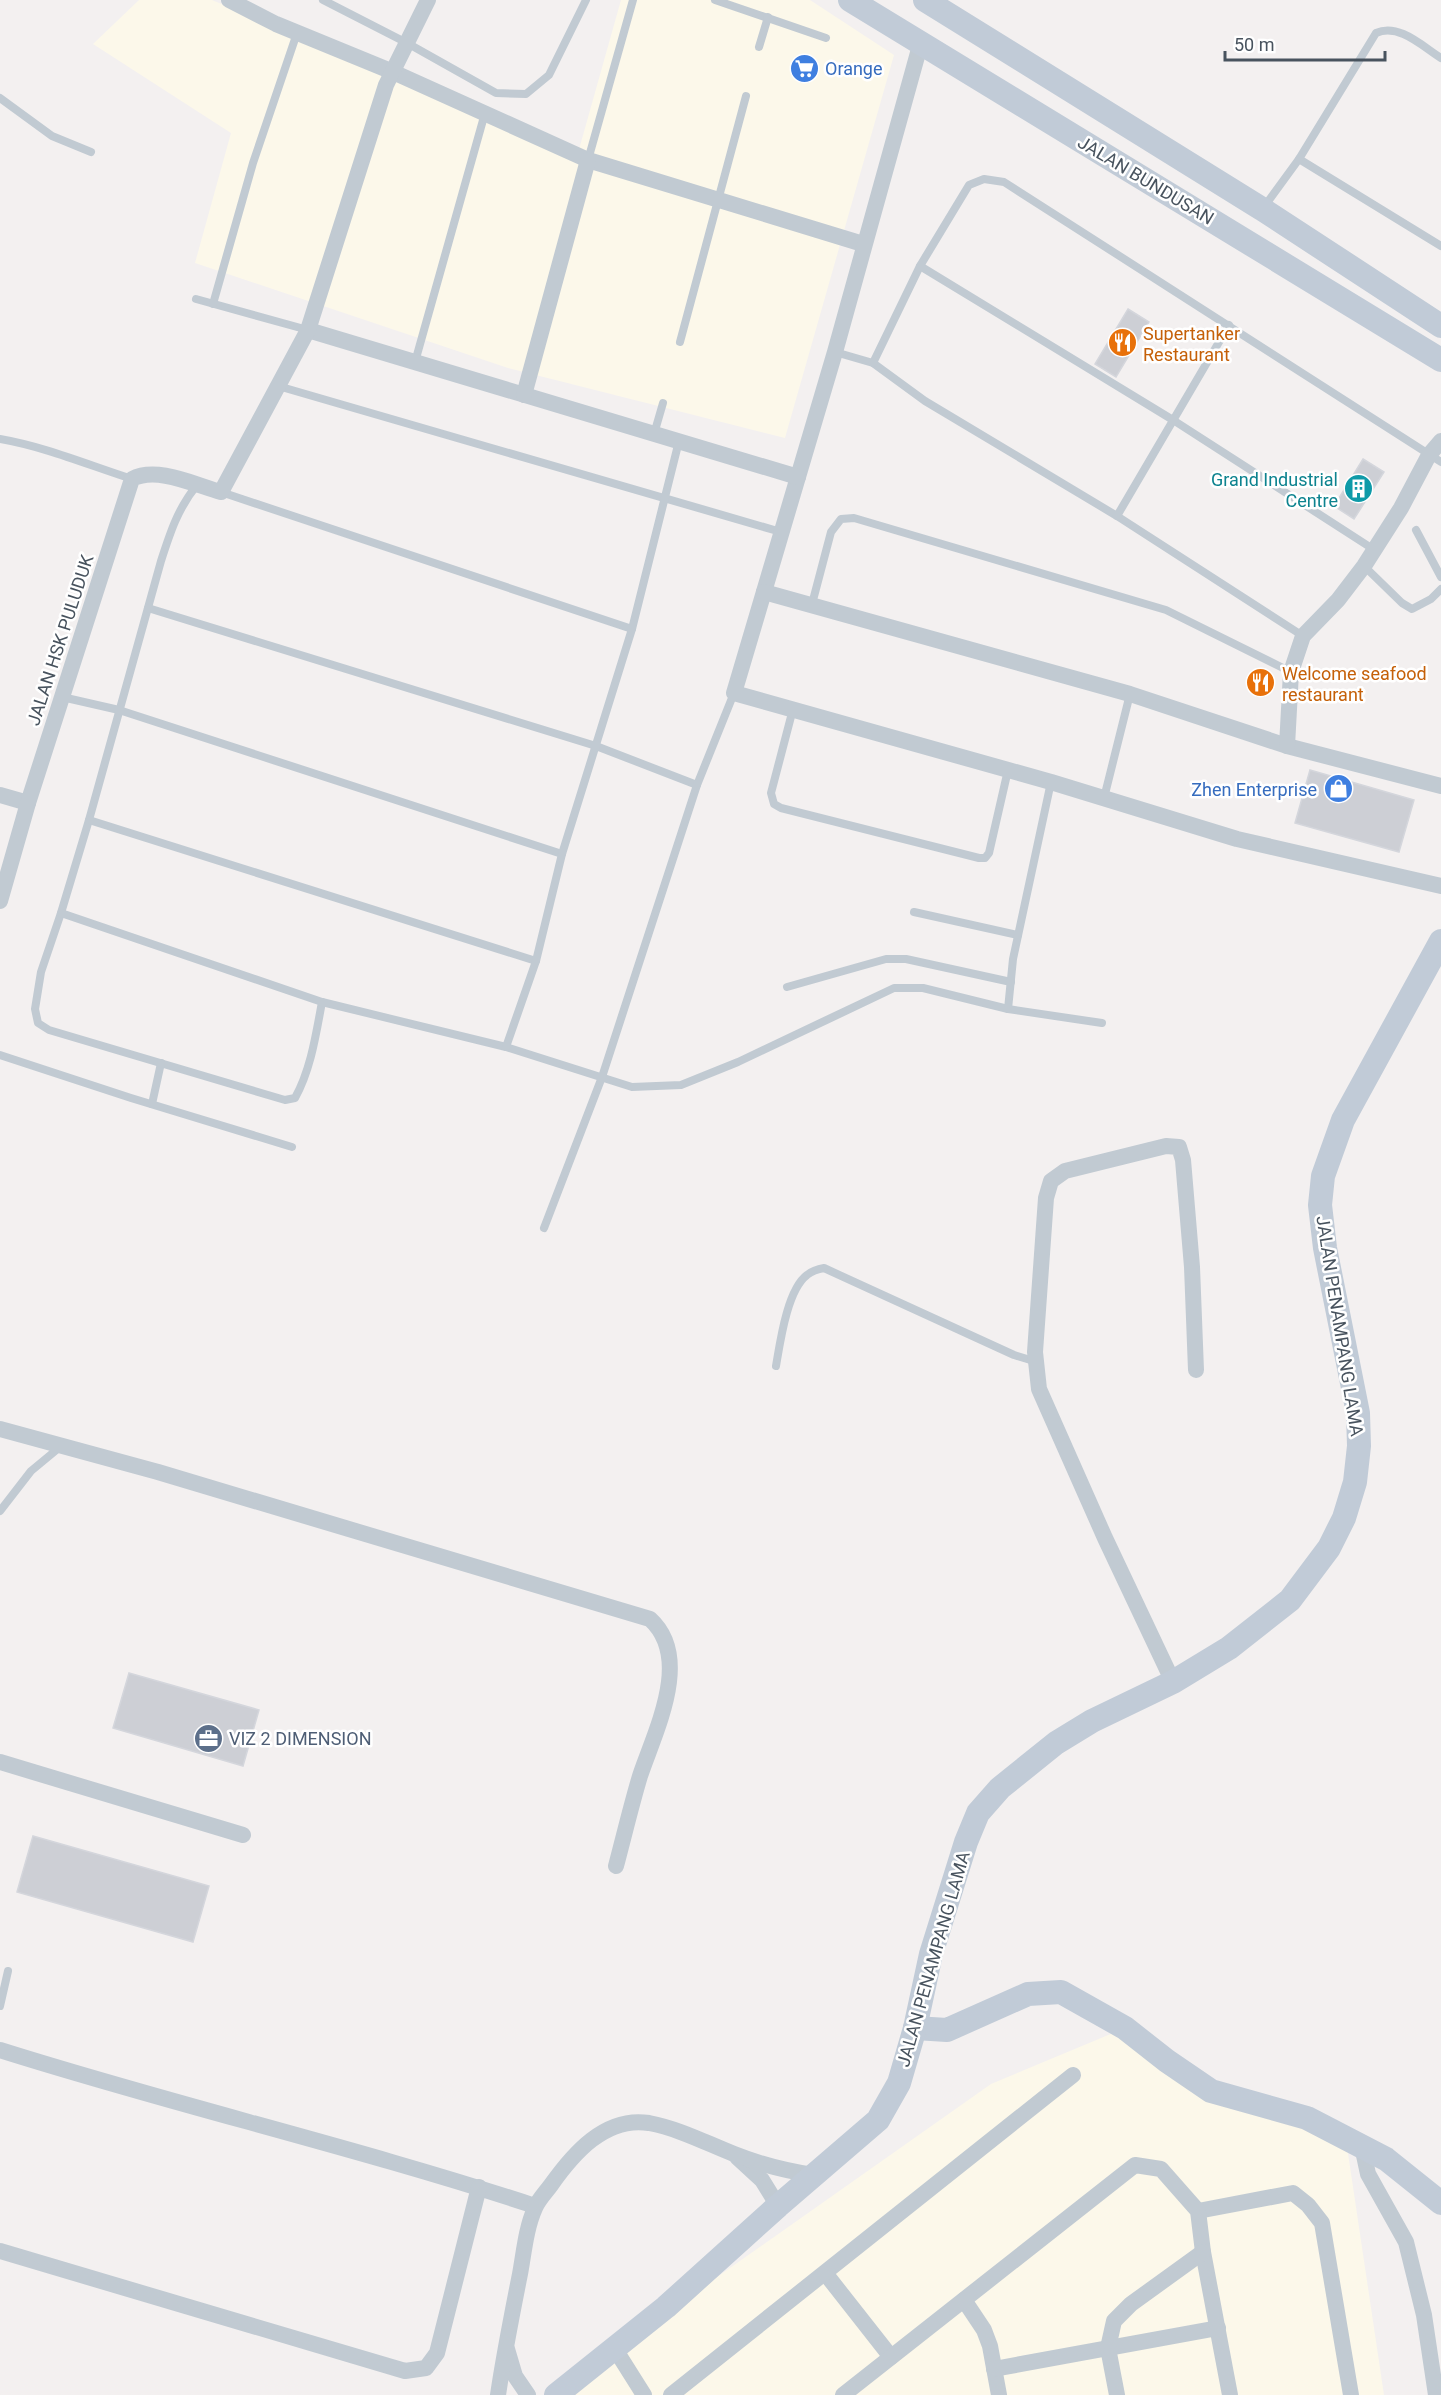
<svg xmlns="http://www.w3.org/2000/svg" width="1441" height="2395" font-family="Roboto,sans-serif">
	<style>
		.commercial { fill: #fcf8ea }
		.building { fill: #cdcfd5; stroke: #d4d6dc; stroke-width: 1.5 }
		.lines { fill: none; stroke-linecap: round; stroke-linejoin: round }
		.lane { stroke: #c1cad2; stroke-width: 8 }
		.street { stroke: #c1cad2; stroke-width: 16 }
		.secondary { stroke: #c1cbd7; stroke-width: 24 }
		.labels { text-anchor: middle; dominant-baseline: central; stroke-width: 5; stroke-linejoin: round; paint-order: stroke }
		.shop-label { font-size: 18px; fill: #366cbe; stroke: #fff; text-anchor: start }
		.street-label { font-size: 18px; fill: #48535e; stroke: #fff }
		.food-label { font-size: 18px; fill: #c56008; stroke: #fff; text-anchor: start }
		.culture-label { font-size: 18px; fill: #0d838f; stroke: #fff; text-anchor: end }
		.service-label { font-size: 18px; fill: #4e5e75; stroke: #fff; text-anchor: start }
	</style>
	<rect width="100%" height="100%" fill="#f3f0f0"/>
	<!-- commercial -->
	<g class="commercial">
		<polygon points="139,0 212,0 578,153 621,0 810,0 894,55 785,438 508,368 195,263 231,133 93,44"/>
		<polygon points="1125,2028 1211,2091 1346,2140 1384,2395 559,2395 615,2349 991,2084"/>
	</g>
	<!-- building -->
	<g class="building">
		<polygon points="1128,309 1149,322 1116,377 1095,364"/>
		<polygon points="1363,459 1384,472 1354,519 1334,506"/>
		<polygon points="1310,770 1414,800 1399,852 1295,823"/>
		<polygon points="129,1673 259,1710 243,1766 113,1728"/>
		<polygon points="33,1836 209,1886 193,1942 17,1892"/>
	</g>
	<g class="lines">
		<!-- lane -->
		<g class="lane">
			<polyline points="323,0 407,43 496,93 526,94 549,75 586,0"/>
			<polyline points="715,0 826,38"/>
			<polyline points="759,47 768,17"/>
			<polyline points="0,98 52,136 91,152"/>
			<polyline points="1299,159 1441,246"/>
			<polyline points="588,160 633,0"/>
			<path d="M1264,207L1299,159L1376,33C1399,23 1422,46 1441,58"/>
			<polyline points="920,266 1173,420 1373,549"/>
			<polyline points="196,299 308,330"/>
			<polyline points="213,304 253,163 297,33"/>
			<polyline points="680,342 746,96"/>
			<polyline points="835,352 873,363 925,401 1117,516 1303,636"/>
			<polyline points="415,362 485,113"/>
			<polyline points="873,363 920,266 969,185 984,179 1004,182 1441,462"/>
			<polyline points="278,386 781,532"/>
			<polyline points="654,434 663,403"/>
			<path d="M0,439C46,447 88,465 132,479"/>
			<path d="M197,485C178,508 170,533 161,561L89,820L61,913L41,972L35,1009L38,1023L49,1030L285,1100L295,1098C311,1069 316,1034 322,1002"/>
			<polyline points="221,492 632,629"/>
			<polyline points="1117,516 1229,325"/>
			<polyline points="1416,530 1441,577"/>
			<polyline points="1364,566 1402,603 1412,609 1431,599 1441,589"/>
			<polyline points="812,604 831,532 841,519 854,518 1166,610 1291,672"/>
			<polyline points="148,608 596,746 697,785"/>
			<polyline points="62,697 119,710 562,854"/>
			<polyline points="793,709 771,793 774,804 781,808 979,858 985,858 989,853 1008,770"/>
			<polyline points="1104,798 1130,694"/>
			<polyline points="89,820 536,961"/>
			<polyline points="914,912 1018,935"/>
			<polyline points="61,913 322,1002 506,1047 632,1087 681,1085 738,1062 894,988 923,988 1008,1009 1102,1023"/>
			<polyline points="787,987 886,959 906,959 1011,982"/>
			<polyline points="1008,1009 1013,959 1051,782"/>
			<polyline points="506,1047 536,961 562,854 632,629 679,441"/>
			<polyline points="0,1055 131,1098 292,1147"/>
			<polyline points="152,1104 161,1063"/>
			<polyline points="544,1228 602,1077 697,785 734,693"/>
			<path d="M776,1366C780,1343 787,1290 807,1275C812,1271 818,1269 824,1268L1014,1355L1037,1362"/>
			<polyline points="0,1511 31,1471 60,1447"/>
			<polyline points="0,2006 8,1971"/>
		</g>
		<!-- street -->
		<g class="street">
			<polyline points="229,0 276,24 393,72 588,160 863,244"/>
			<polyline points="921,42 835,352 734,693 1051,782 1237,839 1441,886"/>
			<polyline points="308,330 798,477"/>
			<polyline points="524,395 588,160"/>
			<polyline points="764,592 1130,694 1287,746 1441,786"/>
			<polyline points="1287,746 1291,672 1303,636 1338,600 1364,566 1401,508 1429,455 1441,441"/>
			<polyline points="0,795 28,803"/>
			<path d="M0,901L28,803L132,479C157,466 195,485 221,492L308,330L386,85L428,0"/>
			<path d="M0,1429L158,1472L650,1619C693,1658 655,1731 640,1776C631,1806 624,1836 616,1866"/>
			<polyline points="1173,1682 1105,1538 1039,1389 1035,1352 1046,1198 1051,1181 1065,1171 1166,1146 1179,1147 1183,1160 1192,1267 1196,1370"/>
			<polyline points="0,1762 243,1835"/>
			<path d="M0,2050C177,2106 359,2148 535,2206"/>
			<polyline points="1362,2146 1368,2174 1406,2242 1424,2315 1436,2395"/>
			<polyline points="737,2157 762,2180 778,2206"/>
			<polyline points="1198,2211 1293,2193 1308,2205 1322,2223 1351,2395"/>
			<polyline points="0,2251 405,2371 426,2368 437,2353 479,2187"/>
			<polyline points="825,2273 891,2357"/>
			<polyline points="964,2300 984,2330 990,2346 999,2395"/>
			<polyline points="507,2349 515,2376 528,2395"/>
			<polyline points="615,2349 644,2395"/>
			<polyline points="994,2369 1218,2328"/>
			<path d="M498,2395C504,2354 512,2314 520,2274C524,2252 526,2228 535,2208C538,2200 546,2192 551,2185C573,2154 605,2116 649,2123C680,2129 706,2143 734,2154C759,2164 787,2171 813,2175"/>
			<polyline points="671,2395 1073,2075"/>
			<polyline points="843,2395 1135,2165 1161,2169 1198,2211 1203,2252 1230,2395"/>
			<polyline points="1117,2395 1108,2348 1114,2321 1131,2304 1203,2252"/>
		</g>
		<!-- secondary -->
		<g class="secondary">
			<polyline points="850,0 1441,360"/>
			<polyline points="925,0 1262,209 1441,326"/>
			<polyline points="915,2028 947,2030 1028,1994 1061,1992 1125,2028 1167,2061 1211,2091 1307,2118 1386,2159 1441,2203"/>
			<polyline points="556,2395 666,2307 778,2206 878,2120 899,2083 915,2028 931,1954 966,1842 978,1813 1000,1788 1056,1743 1092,1721 1173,1682 1229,1648 1290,1600 1329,1548 1344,1518 1355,1482 1359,1446 1358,1413 1325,1248 1320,1205 1323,1176 1343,1120 1441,941"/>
		</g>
	</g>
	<!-- icons -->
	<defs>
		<symbol id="supermarket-disc" viewBox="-11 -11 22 22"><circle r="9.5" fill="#3f7fe0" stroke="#fff"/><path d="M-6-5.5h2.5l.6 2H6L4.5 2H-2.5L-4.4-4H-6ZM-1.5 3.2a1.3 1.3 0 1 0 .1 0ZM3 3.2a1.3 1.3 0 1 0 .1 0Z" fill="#fff"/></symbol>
		<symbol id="restaurant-disc" viewBox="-11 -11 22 22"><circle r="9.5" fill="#e8710a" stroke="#fff"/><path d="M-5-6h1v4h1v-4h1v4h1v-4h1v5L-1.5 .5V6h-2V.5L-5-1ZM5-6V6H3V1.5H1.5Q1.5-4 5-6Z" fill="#fff"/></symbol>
		<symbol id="building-disc" viewBox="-11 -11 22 22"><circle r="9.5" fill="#0f9aa8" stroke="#fff"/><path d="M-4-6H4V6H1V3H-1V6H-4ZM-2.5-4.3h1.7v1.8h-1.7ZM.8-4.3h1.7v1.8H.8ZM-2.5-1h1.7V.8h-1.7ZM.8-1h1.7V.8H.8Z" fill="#fff"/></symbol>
		<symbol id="shop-disc" viewBox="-11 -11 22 22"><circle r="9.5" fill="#3f7fe0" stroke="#fff"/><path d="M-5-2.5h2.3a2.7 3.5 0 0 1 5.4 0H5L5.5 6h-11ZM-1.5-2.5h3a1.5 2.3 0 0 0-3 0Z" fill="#fff"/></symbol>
		<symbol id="office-disc" viewBox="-11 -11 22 22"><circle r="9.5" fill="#5c6f8a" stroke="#fff"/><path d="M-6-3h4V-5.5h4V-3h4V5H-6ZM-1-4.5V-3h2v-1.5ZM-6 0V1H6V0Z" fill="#fff"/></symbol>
	</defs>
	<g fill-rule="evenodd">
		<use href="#supermarket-disc" x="788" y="52" width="33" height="33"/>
		<use href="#restaurant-disc" x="1106" y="326" width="33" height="33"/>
		<use href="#building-disc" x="1342" y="472" width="33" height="33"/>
		<use href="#restaurant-disc" x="1244" y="666" width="33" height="33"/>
		<use href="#shop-disc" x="1322" y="772" width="33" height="33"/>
		<use href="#office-disc" x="192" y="1722" width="33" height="33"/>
	</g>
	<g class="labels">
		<!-- shop labels -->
		<g class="shop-label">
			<text x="825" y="68">Orange</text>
			<text x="1317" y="789" text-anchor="end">Zhen Enterprise</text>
		</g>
		<!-- street labels -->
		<g class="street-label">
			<text transform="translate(1146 180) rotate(31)">JALAN BUNDUSAN</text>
			<text transform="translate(60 640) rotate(-72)">JALAN HSK PULUDUK</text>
			<text transform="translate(1340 1326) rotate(81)">JALAN PENAMPANG LAMA</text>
			<text transform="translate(933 1959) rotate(-74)">JALAN PENAMPANG LAMA</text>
		</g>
		<!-- food labels -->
		<g class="food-label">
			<text x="1143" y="333">Supertanker<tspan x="1143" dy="21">Restaurant</tspan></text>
			<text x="1282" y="673">Welcome seafood<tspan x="1282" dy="21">restaurant</tspan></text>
		</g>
		<!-- culture labels -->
		<g class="culture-label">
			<text x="1338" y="479">Grand Industrial<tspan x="1338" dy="21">Centre</tspan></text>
		</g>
		<!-- service labels -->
		<g class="service-label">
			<text x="229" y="1738">VIZ 2 DIMENSION</text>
		</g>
	</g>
	<!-- scale -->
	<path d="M1225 51v9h160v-9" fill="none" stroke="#48535e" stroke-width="3"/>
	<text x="1234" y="51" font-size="18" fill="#48535e" stroke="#ffffff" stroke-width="4.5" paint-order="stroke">50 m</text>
</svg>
